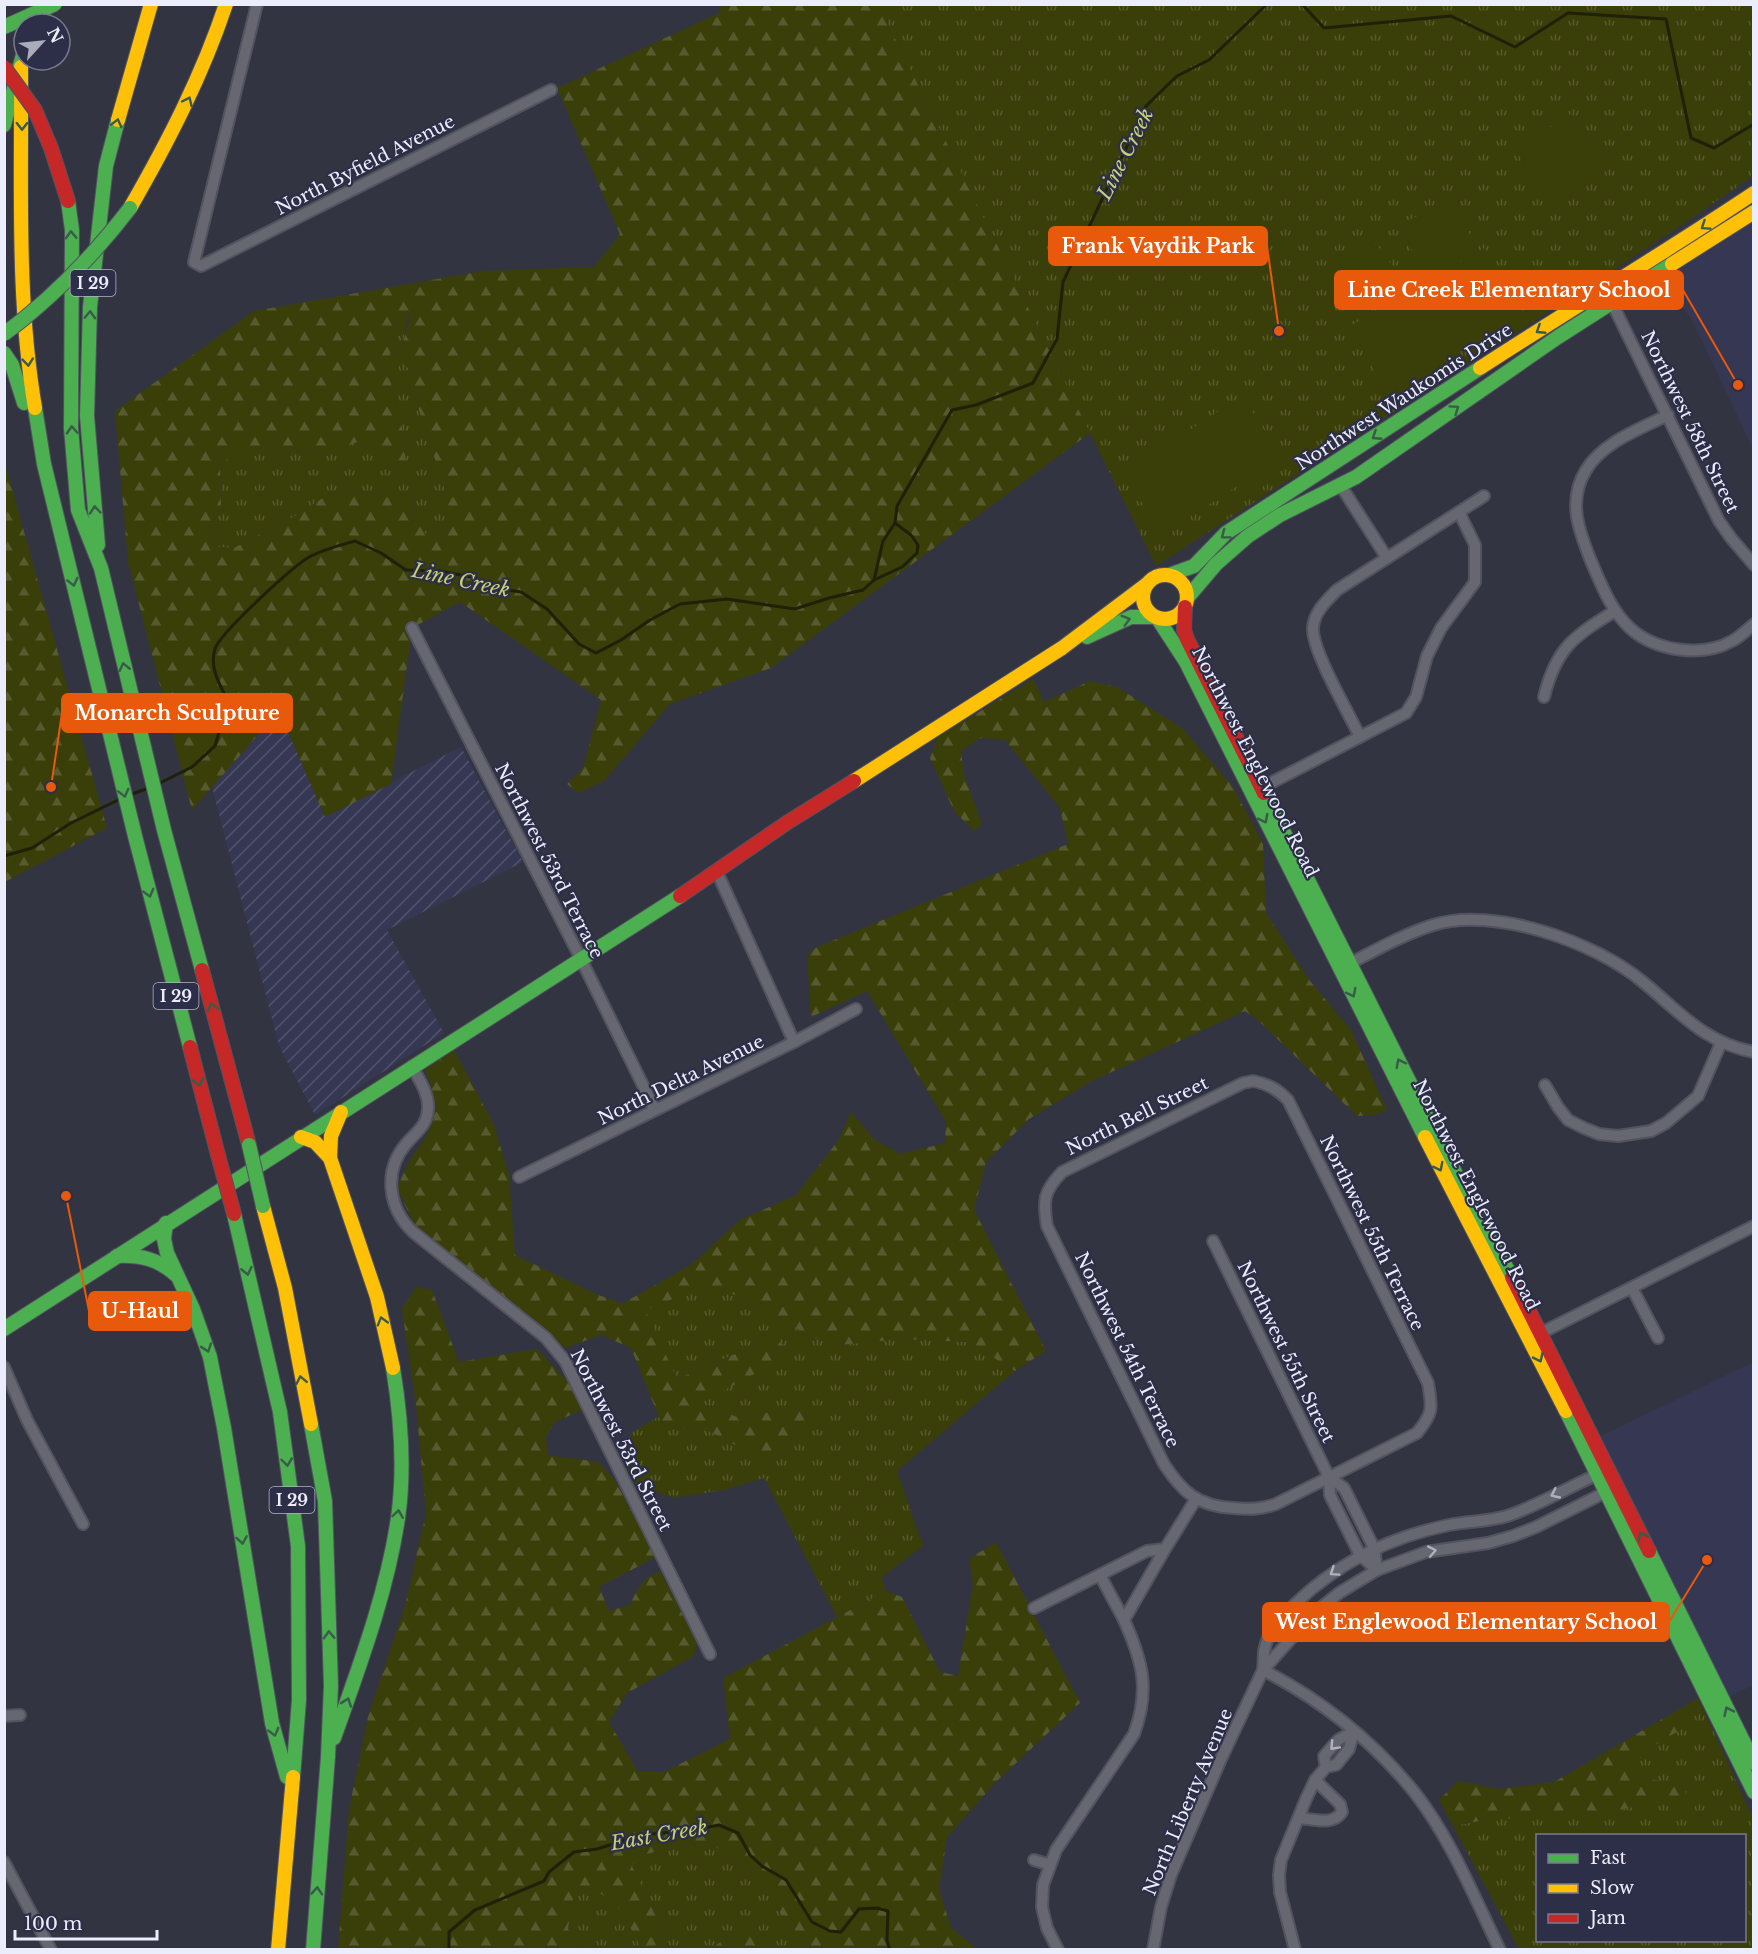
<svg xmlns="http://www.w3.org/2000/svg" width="1758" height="1954" font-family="'Libre Baskerville',serif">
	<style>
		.built { fill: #353753 }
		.industrial { fill: url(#industrial-furrows) }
		.grass { fill: url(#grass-tufts); fill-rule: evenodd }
		.forest { fill: url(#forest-firs); fill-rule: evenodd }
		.garden { fill: #3a3e09 }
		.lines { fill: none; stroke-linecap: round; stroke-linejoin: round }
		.stream { stroke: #1e2106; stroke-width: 3 }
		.street-casing { stroke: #51535f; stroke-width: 14 }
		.fast-casing { stroke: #51535f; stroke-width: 16 }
		.slow-casing { stroke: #51535f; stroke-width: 16 }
		.jam-casing { stroke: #51535f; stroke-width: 16 }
		.street { stroke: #666771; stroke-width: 10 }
		.fast { stroke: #4caf50; stroke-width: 14 }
		.slow { stroke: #ffc107; stroke-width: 14 }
		.jam { stroke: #c62828; stroke-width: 14 }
		.fast-bridge-casing { stroke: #51535f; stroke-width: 16; stroke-linecap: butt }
		.jam-bridge-casing { stroke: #51535f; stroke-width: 16; stroke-linecap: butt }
		.fast-bridge { stroke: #4caf50; stroke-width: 14 }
		.jam-bridge { stroke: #c62828; stroke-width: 14 }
		.oneway { stroke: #385b4a }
		.oneway2 { stroke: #afb1be }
		.labels { text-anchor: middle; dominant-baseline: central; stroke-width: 4.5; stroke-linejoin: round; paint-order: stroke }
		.shield { fill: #2d2e47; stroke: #b2b4c6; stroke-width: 1.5 }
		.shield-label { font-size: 16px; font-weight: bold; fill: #ebedfd }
		.street-label { font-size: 18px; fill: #ebedfd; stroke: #2d2e47 }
		.water-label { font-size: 20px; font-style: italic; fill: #c5d077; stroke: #2d2e47 }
		.leader { fill: none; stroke: #e8590c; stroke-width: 2 }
		.callout-dot { fill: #e8590c; stroke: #2d2e47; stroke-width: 2 }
		.callout { fill: #e8590c; stroke: #e8590c; stroke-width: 2 }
		.callout-label { font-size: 20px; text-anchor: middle; font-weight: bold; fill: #fff }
	</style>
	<defs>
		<pattern id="industrial-furrows" width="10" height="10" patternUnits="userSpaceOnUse" patternTransform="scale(1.5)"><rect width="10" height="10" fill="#353753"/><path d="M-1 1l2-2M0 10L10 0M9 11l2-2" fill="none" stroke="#52546d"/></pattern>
		<pattern id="grass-tufts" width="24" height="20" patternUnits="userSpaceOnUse" patternTransform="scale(1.5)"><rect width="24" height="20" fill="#3a3e09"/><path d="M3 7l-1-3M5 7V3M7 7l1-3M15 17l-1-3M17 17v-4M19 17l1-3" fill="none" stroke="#575a2e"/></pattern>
		<pattern id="forest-firs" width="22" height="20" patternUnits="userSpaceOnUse" patternTransform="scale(1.5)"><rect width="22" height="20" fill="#3a3e09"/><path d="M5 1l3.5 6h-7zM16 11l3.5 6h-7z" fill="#575a2e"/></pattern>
	</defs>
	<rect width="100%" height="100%" fill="#333441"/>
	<!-- built -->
	<g class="built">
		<polygon points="1753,218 1753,449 1692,320 1660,277"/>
		<polygon points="1753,1362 1753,1685 1727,1698 1601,1436"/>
	</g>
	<!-- industrial -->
	<polygon class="industrial" points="279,711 325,816 461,747 523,862 387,930 444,1033 315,1115 279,1046 212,787"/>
	<!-- grass -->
	<g class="grass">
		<polygon points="878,5 1753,5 1753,176 1676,229 1156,566"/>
		<polygon points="396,312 409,312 402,346 418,407 448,499 442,531 427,536 415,519 414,494 395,495 333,491 297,515 234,548 213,547 213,535 221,505 220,464 246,447 283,448 326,455 357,442 406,463 402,428 388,370"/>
		<polygon points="705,1286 759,1302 806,1335 839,1345 901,1339 969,1342 1015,1371 897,1471 923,1546 882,1577 886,1591 837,1617 764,1478 724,1490 673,1498 635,1483 618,1453 633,1432 659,1416 662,1422 677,1428 699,1426 764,1460 791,1449 806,1418 795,1407 740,1418 700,1403 762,1369 787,1349 779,1341 765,1341 677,1379 644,1310"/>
		<path d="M1698,1698L1753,1818V1949H1519L1453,1826L1685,1783L1637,1778L1630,1765L1655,1745L1679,1730L1676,1711ZM1538,1836H1744V1940H1538Z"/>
		<polygon points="709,1842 752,1873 777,1905 792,1942 789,1949 773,1949 770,1947 724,1940 710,1949 671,1949 632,1866 637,1856 683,1845"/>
		<polygon points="590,1884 620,1909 642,1949 581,1949 568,1929 572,1901"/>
	</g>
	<!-- forest -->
	<g class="forest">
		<path d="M878,4L1090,433L771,668L670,704L604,781L579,793L567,784L583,768L601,700L460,602L412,628L391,784L325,817L279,711L192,810L128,562L115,411L254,311L483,271L594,267L620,234L557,88L719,13L722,5ZM409,312V322L402,346L418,407L448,499L442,531L427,536L415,519L414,494L395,495L333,491L297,515L234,548L213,547V535L221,505L220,464L246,447L283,448L326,455L357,442L406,464L402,428L388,370L396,313Z"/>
		<polygon points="4,460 107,828 5,882 4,882"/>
		<polygon points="1033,679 1044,702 1090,681 1117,687 1182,728 1233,787 1263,844 1266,913 1310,981 1351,1030 1387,1110 1374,1115 1357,1116 1260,1022 1245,1011 1092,1081 1029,1119 986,1162 974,1210 1046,1351 1015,1371 969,1342 901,1339 839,1345 806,1335 759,1302 705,1286 645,1310 677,1379 765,1341 779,1341 787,1348 762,1370 700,1403 740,1418 795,1407 806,1418 791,1449 764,1460 699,1426 677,1428 661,1422 631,1348 601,1335 565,1348 414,1224 397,1188 409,1161 426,1137 434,1118 432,1089 425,1070 454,1050 494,1125 509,1175 515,1255 596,1294 622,1304 692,1264 740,1220 796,1195 838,1141 851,1112 874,1139 900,1154 945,1143 946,1122 867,991 811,1017 807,955 817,947 1068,844 1060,808 1005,740 981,738 961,751 964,775 982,824 974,831 954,811 930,758 938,737"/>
		<path d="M416,1287L432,1290L459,1362L537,1349L573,1387L584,1409L555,1422L546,1436L548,1455L598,1462L614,1479L656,1557L599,1587L609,1611L630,1605C637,1590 644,1575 661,1572L697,1643L694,1656L627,1693L609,1722L638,1772H664L730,1739L723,1678L886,1591L902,1597L940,1672L958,1676L973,1584L969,1559L996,1542L1080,1703L998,1780L947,1837L939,1889L951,1928L978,1949H789L792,1942L777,1905L752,1873L709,1842L683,1845L638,1856L632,1866L671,1949H642L620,1909L590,1885L572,1901L568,1929L581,1949L338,1950L349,1809L368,1717L405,1606L426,1513L416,1406L402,1309Z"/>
		<polygon points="1676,1711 1680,1730 1655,1745 1631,1766 1637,1778 1685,1783 1686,1797 1613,1811 1485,1820 1453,1826 1439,1800 1458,1781 1500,1789 1554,1782"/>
		<polygon points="756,1931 773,1949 710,1949 724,1940"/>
	</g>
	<!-- garden -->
	<g class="garden">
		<polygon points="1571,114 1607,170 1552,209 1518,154 1521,146"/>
		<polygon points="1458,201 1475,250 1420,275 1404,228 1408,220"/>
		<polygon points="1369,243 1377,245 1408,287 1358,318 1329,274"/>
		<polygon points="1484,248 1523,315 1388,394 1349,327"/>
		<polygon points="1242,396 1282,457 1163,534 1123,474"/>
	</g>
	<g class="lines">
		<!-- stream -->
		<g class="stream">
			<polyline points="1302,4 1324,28 1451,16 1515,47 1568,13 1666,19 1691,138 1714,148 1754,124"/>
			<polyline points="874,580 902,567 917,553 918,545 911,535 895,523"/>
			<path d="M160,783L192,767L215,746L228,701C220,685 209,668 215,649C219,634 295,564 311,556C325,549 341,545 355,541L381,553L406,570L440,571L471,577L496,588L521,592L547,609L579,644L596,653L621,640L650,620L680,604L727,599L795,609L829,598L863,590L874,580L883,541L895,523L897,506L952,410L976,405L1033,383L1057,339L1063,282L1146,106L1177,76L1209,60L1267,4"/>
			<polyline points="132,794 146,789"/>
			<polyline points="4,856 32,848 71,823 118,800"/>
			<polyline points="449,1950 449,1932 475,1910 544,1881 549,1872 574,1852 597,1849 642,1835 693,1830 719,1825 738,1833 750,1855 762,1866 786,1880 812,1922 830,1931 841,1932 859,1909 877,1908 888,1911 887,1941 890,1950"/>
		</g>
		<defs>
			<g id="street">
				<polyline points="257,4 194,262 201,266 551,90"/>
				<polyline points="1609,297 1719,521 1731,538 1754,565"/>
				<path d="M1668,415C1640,429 1603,442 1586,470C1567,501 1579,531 1591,561C1601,584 1611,611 1630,628C1655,651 1702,658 1732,641C1740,637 1747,630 1754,624"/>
				<polyline points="1341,486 1387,558"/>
				<polyline points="412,628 581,959 655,1110"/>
				<path d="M1544,697C1556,648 1574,636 1615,611"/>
				<path d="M1360,737C1349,713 1313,653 1313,629C1313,613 1327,600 1337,590L1484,496"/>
				<polyline points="1257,790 1406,713 1416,697 1427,656 1441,628 1475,582 1475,545 1459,512"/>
				<polyline points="717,872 794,1042"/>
				<path d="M1345,966C1374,951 1402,935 1433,925C1494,906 1595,942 1643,982C1680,1012 1704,1043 1754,1052"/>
				<path d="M412,1066C419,1080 429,1093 428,1109C427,1126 416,1132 406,1144C383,1171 388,1208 413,1232L546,1338L565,1361L710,1654"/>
				<path d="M1253,1081C1268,1084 1277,1089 1288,1100L1428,1383C1432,1408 1434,1412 1417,1433L1276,1504C1259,1510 1250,1509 1233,1508C1198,1506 1183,1493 1164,1464L1047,1226C1043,1201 1043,1192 1062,1172L1243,1083Z"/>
				<polyline points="1545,1085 1558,1107 1568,1120 1584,1128 1599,1134 1618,1136 1651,1131 1666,1123 1698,1096 1721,1043"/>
				<polyline points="519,1177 794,1042 856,1009"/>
				<polyline points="1213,1241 1329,1477 1330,1495 1360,1555 1377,1570"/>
				<polyline points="1632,1288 1658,1338"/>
				<polyline points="1535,1336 1754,1226"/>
				<polyline points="4,1367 27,1420 83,1524"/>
				<polyline points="1329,1477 1344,1488 1374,1548 1377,1570"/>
				<polyline points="1100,1575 1124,1620"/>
				<polyline points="1034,1608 1147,1551 1165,1549"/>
				<path d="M1263,1670C1264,1663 1263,1654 1265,1647C1269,1629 1284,1616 1296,1603C1339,1562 1390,1537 1449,1525C1468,1521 1488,1522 1507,1516C1538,1506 1572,1485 1603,1472"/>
				<path d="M1263,1670C1321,1700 1374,1742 1415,1793C1451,1839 1474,1897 1500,1950"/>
				<polyline points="4,1716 20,1715"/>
				<polyline points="1326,1767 1324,1756 1338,1740 1354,1731"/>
				<path d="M1299,1818C1313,1819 1333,1826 1342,1812L1340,1804L1315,1780"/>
				<polyline points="1034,1860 1050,1865"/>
				<polyline points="4,1862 51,1950"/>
				<path d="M1058,1950L1047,1928L1042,1907L1043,1885L1056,1850L1134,1734C1150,1690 1143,1662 1124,1620L1165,1549L1196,1499"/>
				<polyline points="1153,1950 1161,1907 1171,1875 1221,1759 1263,1670 1313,1614 1339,1593 1377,1570 1426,1552 1488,1543 1513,1536 1536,1527 1612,1489"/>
				<polyline points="1295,1950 1280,1892 1279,1875 1281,1860 1306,1799 1315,1780 1326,1767 1336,1765 1349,1749 1354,1731"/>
			</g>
			<g id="fast">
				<polyline points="4,125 24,51"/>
				<polyline points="68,201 72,230 71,428 78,510 101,568 164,830 202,970"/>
				<polyline points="4,353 12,365 24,403"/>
				<polyline points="35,408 44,464 135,836 190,1047"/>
				<polyline points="98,545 87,416 90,307 106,166 118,120"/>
				<polyline points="1169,575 1194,566 1226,533 1480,368"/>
				<polyline points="1188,597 1216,564 1248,536 1280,515 1356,477 1558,337 1672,264"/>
				<polyline points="1158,619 1186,662 1425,1137"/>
				<polyline points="1087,637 1131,617 1154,617"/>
				<polyline points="1264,793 1480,1222 1512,1277"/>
				<polyline points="234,1214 280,1412 298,1546 299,1700 293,1777"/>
				<polyline points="166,1223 164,1239 167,1253 193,1309 210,1357 224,1428 272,1723 287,1777"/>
				<path d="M117,1256C140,1255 159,1259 176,1275"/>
				<polyline points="4,1329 680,896"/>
				<polyline points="1566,1411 1754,1792"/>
				<polyline points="311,1424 325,1501 331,1686 328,1757 313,1950"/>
				<polyline points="1649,1551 1754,1763"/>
				<path d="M334,1738C359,1667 387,1593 398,1518C405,1469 401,1417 393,1368"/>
			</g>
			<g id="slow">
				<path d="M21,67C22,180 16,296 35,408"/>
				<polyline points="118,120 151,4"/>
				<path d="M130,208C168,142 202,76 226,4"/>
				<polyline points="1672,264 1754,212"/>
				<path d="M1480,368C1571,309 1664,253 1754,193"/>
				<circle cx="1165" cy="597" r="22"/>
				<polyline points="854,781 1062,648 1147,584"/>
				<polyline points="301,1137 315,1142 330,1158 377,1297 393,1368"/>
				<polyline points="1425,1137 1566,1411"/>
				<polyline points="330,1158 331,1136 341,1112"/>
				<polyline points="263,1206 285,1288 311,1424"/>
				<polyline points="278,1950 293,1777"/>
			</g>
			<g id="jam">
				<polyline points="1185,607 1184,630 1187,639 1264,793"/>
				<polyline points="680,896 788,822 854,781"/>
				<polyline points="202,970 249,1145"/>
				<polyline points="190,1047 218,1155"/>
				<polyline points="1512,1277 1649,1551"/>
			</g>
		</defs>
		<!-- street casing -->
		<use href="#street" class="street-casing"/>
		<!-- fast casing -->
		<use href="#fast" class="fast-casing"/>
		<!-- slow casing -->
		<use href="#slow" class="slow-casing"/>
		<!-- jam casing -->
		<use href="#jam" class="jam-casing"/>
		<!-- street -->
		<use href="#street" class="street"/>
		<!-- fast -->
		<use href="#fast" class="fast"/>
		<!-- slow -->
		<use href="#slow" class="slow"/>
		<!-- jam -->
		<use href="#jam" class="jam"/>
		<defs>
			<g id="fast-bridge">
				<polyline points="4,27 55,4"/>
				<path d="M4,334C53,298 93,256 130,208"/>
				<polyline points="249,1145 263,1206"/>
			</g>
			<g id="jam-bridge">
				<polyline points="4,67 35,110 51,148 68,201"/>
				<polyline points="218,1155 234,1214"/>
			</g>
		</defs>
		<!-- fast-bridge casing -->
		<use href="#fast-bridge" class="fast-bridge-casing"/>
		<!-- jam-bridge casing -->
		<use href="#jam-bridge" class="jam-bridge-casing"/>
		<!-- fast-bridge -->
		<use href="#fast-bridge" class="fast-bridge"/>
		<!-- jam-bridge -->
		<use href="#jam-bridge" class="jam-bridge"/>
	</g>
	<!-- one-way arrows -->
	<defs><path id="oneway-chevron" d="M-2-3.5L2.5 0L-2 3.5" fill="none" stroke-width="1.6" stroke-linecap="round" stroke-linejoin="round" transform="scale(1.5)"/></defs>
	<g class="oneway">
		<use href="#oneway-chevron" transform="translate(188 101) rotate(-65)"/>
		<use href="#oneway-chevron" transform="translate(117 123) rotate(-76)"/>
		<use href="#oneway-chevron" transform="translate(22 126) rotate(90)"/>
		<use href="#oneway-chevron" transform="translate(1705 226) rotate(146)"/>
		<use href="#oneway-chevron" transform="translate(71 235) rotate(-92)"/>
		<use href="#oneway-chevron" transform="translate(90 315) rotate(-88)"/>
		<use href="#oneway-chevron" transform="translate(1540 330) rotate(147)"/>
		<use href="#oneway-chevron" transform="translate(28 362) rotate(84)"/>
		<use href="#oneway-chevron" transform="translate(1455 409) rotate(-35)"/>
		<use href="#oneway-chevron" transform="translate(72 430) rotate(-93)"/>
		<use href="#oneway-chevron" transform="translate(1376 436) rotate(147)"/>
		<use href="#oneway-chevron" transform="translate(95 510) rotate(-95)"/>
		<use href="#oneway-chevron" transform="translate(1225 535) rotate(143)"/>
		<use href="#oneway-chevron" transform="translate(73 582) rotate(76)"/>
		<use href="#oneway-chevron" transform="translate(1126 620) rotate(-16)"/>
		<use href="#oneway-chevron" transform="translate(124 667) rotate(-103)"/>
		<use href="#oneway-chevron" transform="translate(124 793) rotate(76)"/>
		<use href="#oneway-chevron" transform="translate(1264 819) rotate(63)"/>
		<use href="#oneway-chevron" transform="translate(149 893) rotate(75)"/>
		<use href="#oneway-chevron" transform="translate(1352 993) rotate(63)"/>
		<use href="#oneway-chevron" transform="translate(212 1007) rotate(-105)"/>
		<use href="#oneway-chevron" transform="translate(1400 1063) rotate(-117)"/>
		<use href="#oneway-chevron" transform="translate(199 1082) rotate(75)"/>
		<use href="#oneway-chevron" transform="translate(1439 1167) rotate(63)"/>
		<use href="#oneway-chevron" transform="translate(247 1271) rotate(77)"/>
		<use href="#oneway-chevron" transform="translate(382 1321) rotate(-106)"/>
		<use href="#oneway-chevron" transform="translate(207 1348) rotate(71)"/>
		<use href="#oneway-chevron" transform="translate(1539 1358) rotate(64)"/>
		<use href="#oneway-chevron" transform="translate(301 1380) rotate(-101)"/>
		<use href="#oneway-chevron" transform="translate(287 1462) rotate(82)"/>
		<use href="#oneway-chevron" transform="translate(398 1514) rotate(-82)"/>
		<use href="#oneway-chevron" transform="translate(1642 1536) rotate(-116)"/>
		<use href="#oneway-chevron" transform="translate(242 1540) rotate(81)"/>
		<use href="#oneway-chevron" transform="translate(329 1635) rotate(-92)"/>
		<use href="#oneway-chevron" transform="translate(347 1702) rotate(-71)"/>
		<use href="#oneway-chevron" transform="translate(1728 1711) rotate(-116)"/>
		<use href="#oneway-chevron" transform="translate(274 1732) rotate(75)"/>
		<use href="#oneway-chevron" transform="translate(317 1891) rotate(-86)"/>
	</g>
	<g class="oneway2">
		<use href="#oneway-chevron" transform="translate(1555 1494) rotate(155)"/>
		<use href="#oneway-chevron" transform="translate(1432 1551) rotate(-11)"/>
		<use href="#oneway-chevron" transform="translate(1334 1572) rotate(146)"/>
		<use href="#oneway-chevron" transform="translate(1334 1746) rotate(133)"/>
	</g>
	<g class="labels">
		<!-- shield labels -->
		<g class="shield">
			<rect x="70.5" y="270" width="45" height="26" rx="4.5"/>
			<rect x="153.5" y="983" width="45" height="26" rx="4.5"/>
			<rect x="269.5" y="1487" width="45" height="26" rx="4.5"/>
		</g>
		<g class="shield-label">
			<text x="93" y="283">I 29</text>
			<text x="176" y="996">I 29</text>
			<text x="292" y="1500">I 29</text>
		</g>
		<!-- street labels -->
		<g class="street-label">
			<text transform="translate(365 165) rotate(-27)">North Byfield Avenue</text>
			<text transform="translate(1404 397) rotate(-33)">Northwest Waukomis Drive</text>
			<text transform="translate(1690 422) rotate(64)">Northwest 58th Street</text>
			<text transform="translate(1255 762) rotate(63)">Northwest Englewood Road</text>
			<text transform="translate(549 861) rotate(63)">Northwest 53rd Terrace</text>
			<text transform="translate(681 1080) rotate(-26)">North Delta Avenue</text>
			<text transform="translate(1137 1116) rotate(-26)">North Bell Street</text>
			<text transform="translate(1476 1195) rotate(63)">Northwest Englewood Road</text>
			<text transform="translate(1372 1233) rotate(64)">Northwest 55th Terrace</text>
			<text transform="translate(1127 1350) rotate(64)">Northwest 54th Terrace</text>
			<text transform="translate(1286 1352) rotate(64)">Northwest 55th Street</text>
			<text transform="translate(621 1440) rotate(63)">Northwest 53rd Street</text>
			<text transform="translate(1188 1802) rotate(-67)">North Liberty Avenue</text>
		</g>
		<!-- water labels -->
		<g class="water-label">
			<text transform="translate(1125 154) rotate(-63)">Line Creek</text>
			<text transform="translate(461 580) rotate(12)">Line Creek</text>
			<text transform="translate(659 1835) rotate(-10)">East Creek</text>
		</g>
	</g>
	<!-- callouts -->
	<path class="leader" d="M1279 331L1267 246M1738 385L1683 290M51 787L62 713M66 1196L89 1311M1707 1560L1669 1622"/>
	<g class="callout-dot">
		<circle cx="1279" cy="331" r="6"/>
		<circle cx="1738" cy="385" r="6"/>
		<circle cx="51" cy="787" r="6"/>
		<circle cx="66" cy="1196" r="6"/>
		<circle cx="1707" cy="1560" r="6"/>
	</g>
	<g class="callout">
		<rect x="1049" y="227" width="218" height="38" rx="6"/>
		<rect x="1335" y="271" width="348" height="38" rx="6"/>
		<rect x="62" y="694" width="230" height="38" rx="6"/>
		<rect x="89" y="1292" width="102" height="38" rx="6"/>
		<rect x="1263" y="1603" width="406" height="38" rx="6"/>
	</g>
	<g class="callout-label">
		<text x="1158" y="253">Frank Vaydik Park</text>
		<text x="1509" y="297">Line Creek Elementary School</text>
		<text x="177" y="720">Monarch Sculpture</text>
		<text x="140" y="1318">U-Haul</text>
		<text x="1466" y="1629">West Englewood Elementary School</text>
	</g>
	<!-- border -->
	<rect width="1758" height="1954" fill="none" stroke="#ebedfd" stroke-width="12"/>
	<!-- legend -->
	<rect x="1536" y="1834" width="210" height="108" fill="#2d2e47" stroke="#797a90" stroke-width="1.5"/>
	<rect x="1548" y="1854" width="30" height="9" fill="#4caf50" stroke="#797a90" stroke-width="1.5"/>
	<text x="1590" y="1864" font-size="18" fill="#ebedfd">Fast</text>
	<rect x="1548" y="1884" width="30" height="9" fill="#ffc107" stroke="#797a90" stroke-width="1.5"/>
	<text x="1590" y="1894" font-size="18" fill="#ebedfd">Slow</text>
	<rect x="1548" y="1914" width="30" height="9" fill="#c62828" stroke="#797a90" stroke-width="1.5"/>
	<text x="1590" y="1924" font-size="18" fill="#ebedfd">Jam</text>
	<!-- north arrow -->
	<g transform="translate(42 42) rotate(63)"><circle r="28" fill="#2d2e47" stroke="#797a90" stroke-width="1.5"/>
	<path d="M0-4.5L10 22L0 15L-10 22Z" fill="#abacbb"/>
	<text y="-9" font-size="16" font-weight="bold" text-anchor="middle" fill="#ebedfd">N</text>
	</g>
	<!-- scale -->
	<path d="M15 1930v9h142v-9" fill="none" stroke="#ebedfd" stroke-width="3"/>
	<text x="24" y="1930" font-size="18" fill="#ebedfd" stroke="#2d2e47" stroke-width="4.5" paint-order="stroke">100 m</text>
</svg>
